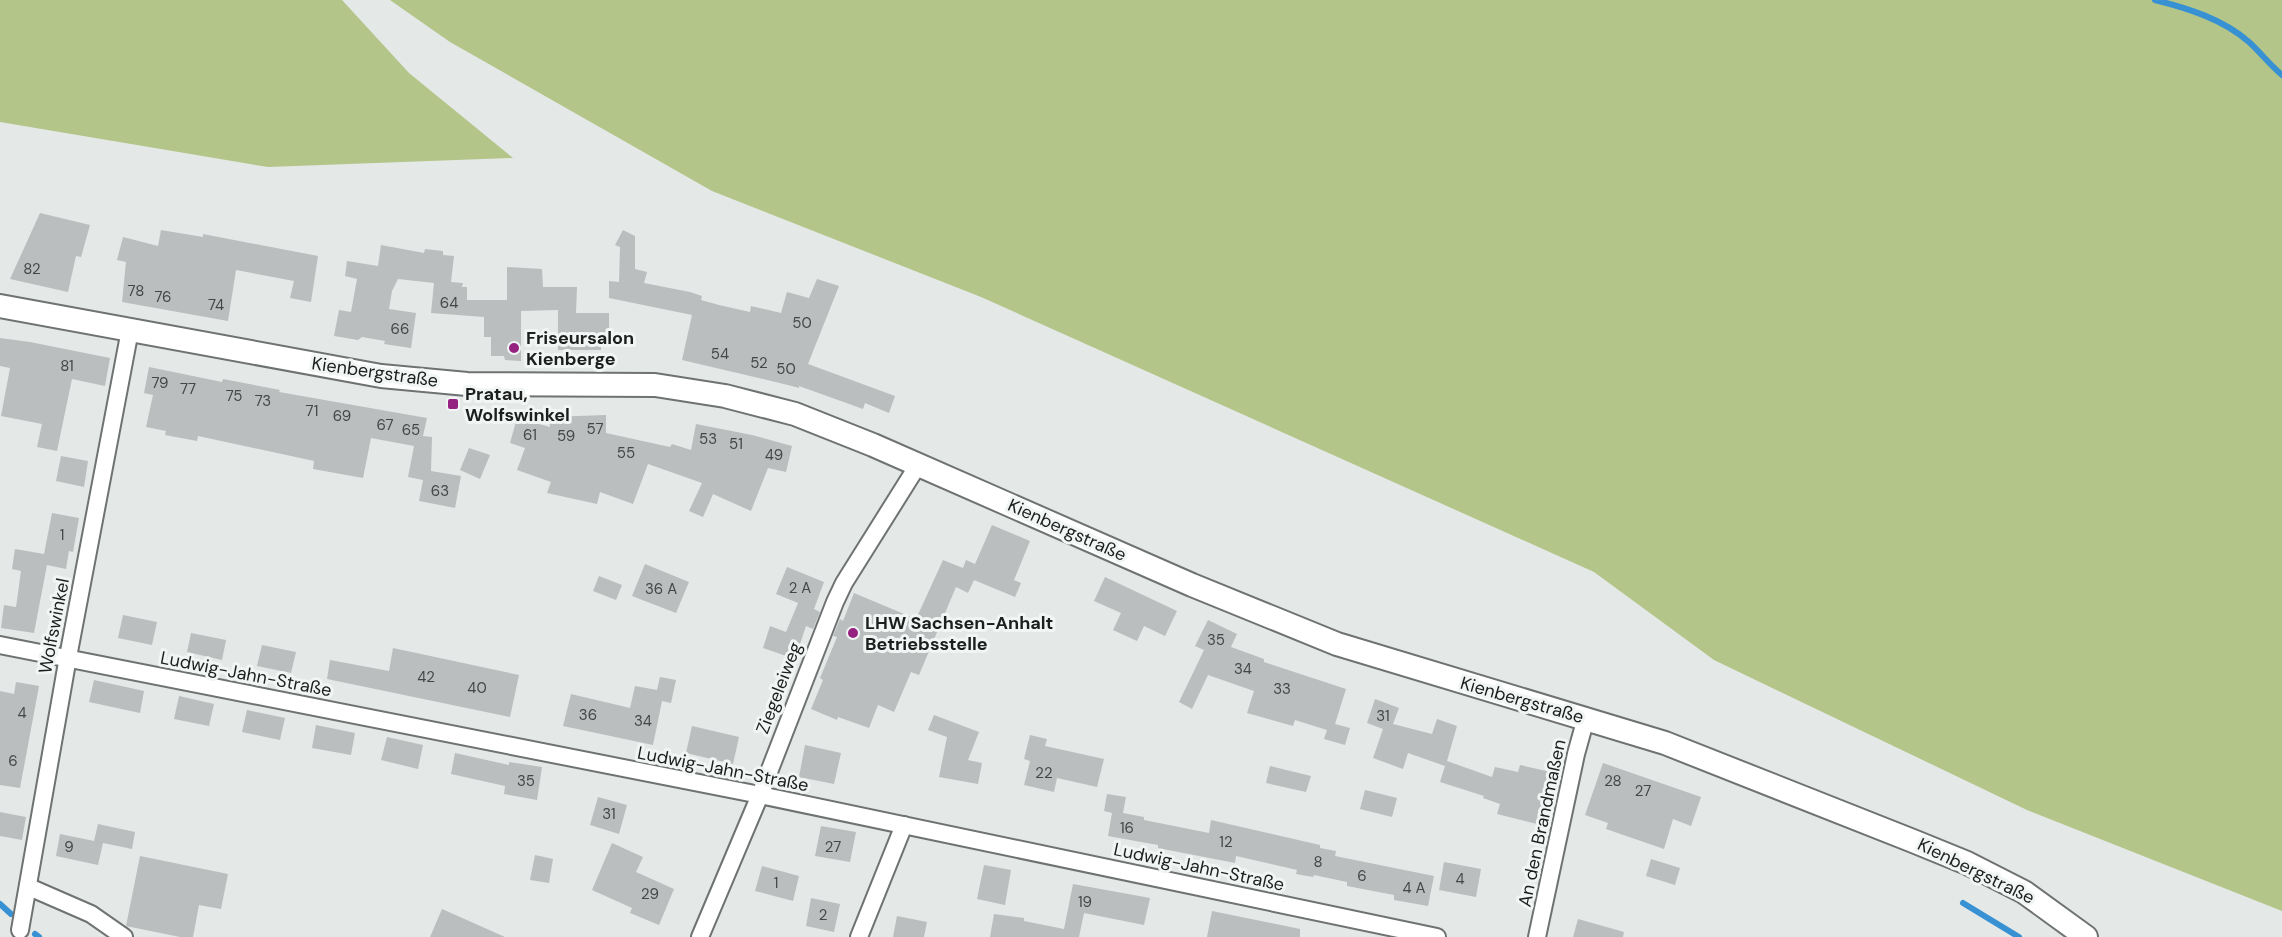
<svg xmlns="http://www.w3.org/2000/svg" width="2282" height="937" font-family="'DM Sans',sans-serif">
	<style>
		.green { fill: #b3c588 }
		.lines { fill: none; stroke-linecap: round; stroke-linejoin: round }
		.stream { stroke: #3891d2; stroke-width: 6 }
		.building { fill: #babebf }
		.street-casing { stroke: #6f7272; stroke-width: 20 }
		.secondary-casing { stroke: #6f7272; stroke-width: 26 }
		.street { stroke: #fff; stroke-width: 16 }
		.secondary { stroke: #fff; stroke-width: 22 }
		.poi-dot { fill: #952281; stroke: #f1f5f4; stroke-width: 2 }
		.labels { text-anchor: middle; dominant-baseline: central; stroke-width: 6; stroke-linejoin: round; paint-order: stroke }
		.number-label { font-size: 15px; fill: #444746 }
		.poi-label { font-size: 18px; font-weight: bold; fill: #1d1f1e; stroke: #f1f5f4; text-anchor: start }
		.street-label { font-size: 18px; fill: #1d1f1e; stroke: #f1f5f4 }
	</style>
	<rect width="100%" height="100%" fill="#e4e8e7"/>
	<!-- green -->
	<g class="green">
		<polygon points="0,0 342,0 409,73 513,158 268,167 0,122"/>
		<polygon points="390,0 2282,0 2282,911 2027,810 1714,660 1594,572 981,297 712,191 450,42"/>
	</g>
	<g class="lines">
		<!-- stream -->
		<g class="stream">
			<path d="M2155,0C2187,8 2223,19 2249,42C2260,52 2270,65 2282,75"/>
			<polyline points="1963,903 2019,937"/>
			<polyline points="0,904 11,914"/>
			<polyline points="35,934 39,937"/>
		</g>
	</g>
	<!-- building -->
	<g class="building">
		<polygon points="40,213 90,225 81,257 76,256 68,292 10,279"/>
		<polygon points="161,230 203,237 203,234 318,256 311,302 290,298 294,281 236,270 228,321 122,302 126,262 117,260 123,237 158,246"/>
		<polygon points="623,230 635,236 635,269 647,272 644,283 690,292 702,296 701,300 719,305 750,312 751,306 781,313 787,292 809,298 817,279 839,286 808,364 895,396 889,413 865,403 863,409 799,386 799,388 788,385 682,360 692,315 609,298 609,281 619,282 620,247 615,245"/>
		<polygon points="381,245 424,253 425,249 443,251 443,255 454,256 451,282 463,283 462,287 467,287 467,300 507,300 507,267 542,269 543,287 577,287 576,313 609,313 609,340 601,341 601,350 558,350 558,310 521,311 521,361 505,360 504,356 491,356 491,337 484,337 484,317 431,313 434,283 398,279 392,291 389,309 416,313 411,348 384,344 385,341 362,337 358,340 334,336 339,310 351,312 357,279 345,276 347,261 378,266"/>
		<polygon points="0,338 30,342 110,358 105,386 72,379 57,451 37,447 42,424 1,416 10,368 0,366"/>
		<polygon points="149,367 222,382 223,379 280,390 279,392 427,418 423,436 432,437 431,471 461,476 455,508 419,501 423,480 408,477 414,446 371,438 363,478 313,469 314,461 198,436 197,441 165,435 166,431 146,427 153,395 144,393"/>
		<polygon points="606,415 606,433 670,447 672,444 691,450 696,424 752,435 792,446 786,472 768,468 751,511 713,494 703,517 689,511 702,483 648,464 633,504 600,492 597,504 547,493 551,482 517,470 525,448 510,443 517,418 550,427 549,417"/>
		<polygon points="469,448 490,455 480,479 460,470"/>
		<polygon points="61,456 88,461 84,487 56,481"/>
		<polygon points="52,513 79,518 73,552 69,551 66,569 47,565 34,633 1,628 4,605 16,607 21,571 12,569 15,549 44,554"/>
		<polygon points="992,525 1030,541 1014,580 1021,583 1015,597 974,580 968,593 956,587 919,675 911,672 894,712 878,705 869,728 838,717 837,720 811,709 823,680 820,678 837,637 833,636 840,619 843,621 854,593 916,619 943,560 963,568 966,560 975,564"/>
		<polygon points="645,564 689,582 676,613 632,596"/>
		<polygon points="787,567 824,582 814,609 820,612 813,629 806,626 795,659 763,648 770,626 786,632 798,603 776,594"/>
		<polygon points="599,576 622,585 616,600 593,591"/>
		<polygon points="1105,577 1177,611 1165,636 1144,626 1137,641 1113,630 1121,613 1094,601"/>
		<polygon points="123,615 157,622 152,645 118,638"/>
		<polygon points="1208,620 1237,634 1231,647 1264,659 1264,662 1346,689 1335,724 1350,728 1345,745 1324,739 1327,730 1295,720 1293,726 1247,713 1254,691 1208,675 1192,709 1179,702 1204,650 1195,646"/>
		<polygon points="191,633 226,640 222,660 187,652"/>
		<polygon points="262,645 296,652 291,673 257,666"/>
		<polygon points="393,648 519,675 510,717 327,679 330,660 389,671"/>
		<polygon points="660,677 676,680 671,703 662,701 653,745 563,726 571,694 630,708 635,686 657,690"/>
		<polygon points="94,680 144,691 140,713 89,702"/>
		<polygon points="16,682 39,686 20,788 0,785 0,691 14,694"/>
		<polygon points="179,696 214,704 209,726 174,719"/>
		<polygon points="1375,699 1399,708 1393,724 1432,734 1437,719 1457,726 1447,761 1492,777 1495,767 1518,772 1520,765 1551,772 1537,824 1497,814 1500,804 1483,798 1484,796 1440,782 1445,766 1408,753 1403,769 1373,758 1383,729 1367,723"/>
		<polygon points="247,710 285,718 280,740 242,732"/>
		<polygon points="934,715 979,732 968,760 982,763 978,784 939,777 947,737 928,730"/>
		<polygon points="316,725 355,733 351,755 312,748"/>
		<polygon points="692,726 739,737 733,764 686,753"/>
		<polygon points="1030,735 1047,739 1045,746 1104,759 1097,787 1057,778 1054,792 1024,785 1030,761 1024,759"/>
		<polygon points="387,737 423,745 418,769 381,760"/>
		<polygon points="805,745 841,753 834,784 799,777"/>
		<polygon points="455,753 509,765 509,762 542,767 537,800 504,794 505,786 451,774"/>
		<polygon points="1603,763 1701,797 1691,826 1673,819 1664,849 1606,829 1608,823 1585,815"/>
		<polygon points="1270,766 1311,776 1306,792 1266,783"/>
		<polygon points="1365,790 1397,798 1392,817 1360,809"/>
		<polygon points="1107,794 1126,797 1123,813 1144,817 1144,820 1209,833 1211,820 1320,845 1320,848 1336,851 1335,856 1434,876 1428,906 1394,900 1394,895 1347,886 1347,882 1314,875 1313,877 1296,874 1297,870 1236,856 1235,863 1158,848 1158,845 1108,836 1112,813 1104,811"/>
		<polygon points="598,797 627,805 619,834 590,825"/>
		<polygon points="0,812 26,817 22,840 0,836"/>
		<polygon points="98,824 135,832 132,849 103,843 98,865 56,856 60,834 99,842 94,841"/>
		<polygon points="821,826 856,832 850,862 815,856"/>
		<polygon points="612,843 643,857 636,872 674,889 659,925 630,913 632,908 592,890"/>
		<polygon points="535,855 553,859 549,883 530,880"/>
		<polygon points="140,856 228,874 221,909 199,905 193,937 180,937 126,926"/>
		<polygon points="1651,859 1680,868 1675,885 1646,876"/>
		<polygon points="1444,862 1481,869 1476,897 1439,890"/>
		<polygon points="984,865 1011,870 1005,905 977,899"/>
		<polygon points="762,866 799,876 793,901 755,891"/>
		<polygon points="1073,884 1150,898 1144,925 1084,913 1079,937 990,937 994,914 1024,918 1024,921 1064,929"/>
		<polygon points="811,898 840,904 834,932 806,926"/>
		<polygon points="442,909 505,937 430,937"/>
		<polygon points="1212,911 1300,929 1300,937 1207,937"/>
		<polygon points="897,916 927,922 924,937 893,937"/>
		<polygon points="1578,919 1624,932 1623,937 1573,937"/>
	</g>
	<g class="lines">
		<defs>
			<g id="street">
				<polyline points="0,645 760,795 1437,937"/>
				<polyline points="29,887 91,914 124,937"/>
				<polyline points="20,930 68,657 130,330"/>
				<polyline points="700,937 760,795 835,602 844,583 918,465"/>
				<polyline points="859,937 904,825"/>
				<polyline points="1537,937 1576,754 1586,718"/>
			</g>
			<polyline id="secondary" points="0,306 381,376 467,384 655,385 725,396 795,414 873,445 1192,585 1337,644 1665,743 1913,841 1967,863 2024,892 2086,937"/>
		</defs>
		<!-- street casing -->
		<use href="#street" class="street-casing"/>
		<!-- secondary casing -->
		<use href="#secondary" class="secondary-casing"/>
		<!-- street -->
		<use href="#street" class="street"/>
		<!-- secondary -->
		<use href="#secondary" class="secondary"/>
	</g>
	<!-- markers -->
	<g class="poi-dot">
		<circle cx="514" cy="348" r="6"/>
		<rect x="447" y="398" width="12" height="12" rx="3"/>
		<circle cx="853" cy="633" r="6"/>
	</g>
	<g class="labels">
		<!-- number labels -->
		<g class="number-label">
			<text x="32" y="269">82</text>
			<text x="136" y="291">78</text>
			<text x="163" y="297">76</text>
			<text x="449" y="303">64</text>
			<text x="216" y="305">74</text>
			<text x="802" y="323">50</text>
			<text x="400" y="329">66</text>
			<text x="720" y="354">54</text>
			<text x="759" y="363">52</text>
			<text x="67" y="366">81</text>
			<text x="786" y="369">50</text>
			<text x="160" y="383">79</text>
			<text x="188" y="389">77</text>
			<text x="234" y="396">75</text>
			<text x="263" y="401">73</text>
			<text x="312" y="411">71</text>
			<text x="342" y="416">69</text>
			<text x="385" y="425">67</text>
			<text x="595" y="429">57</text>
			<text x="411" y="430">65</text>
			<text x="530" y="435">61</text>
			<text x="566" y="436">59</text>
			<text x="708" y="439">53</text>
			<text x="736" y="444">51</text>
			<text x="626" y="453">55</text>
			<text x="774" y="455">49</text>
			<text x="440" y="491">63</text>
			<text x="62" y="535">1</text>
			<text x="800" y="588">2 A</text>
			<text x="661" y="589">36 A</text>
			<text x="1216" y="640">35</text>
			<text x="1243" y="669">34</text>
			<text x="426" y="677">42</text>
			<text x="477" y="688">40</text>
			<text x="1282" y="689">33</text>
			<text x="22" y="713">4</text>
			<text x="588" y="715">36</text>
			<text x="1383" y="716">31</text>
			<text x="643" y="721">34</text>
			<text x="13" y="761">6</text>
			<text x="1044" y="773">22</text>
			<text x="526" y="781">35</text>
			<text x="1613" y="781">28</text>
			<text x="1643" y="791">27</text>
			<text x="609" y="814">31</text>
			<text x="1127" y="828">16</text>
			<text x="1226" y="842">12</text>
			<text x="69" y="847">9</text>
			<text x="833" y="847">27</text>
			<text x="1318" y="862">8</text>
			<text x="1362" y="876">6</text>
			<text x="1460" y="879">4</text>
			<text x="776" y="883">1</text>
			<text x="1414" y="888">4 A</text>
			<text x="650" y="894">29</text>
			<text x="1085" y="902">19</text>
			<text x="823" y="915">2</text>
		</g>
		<!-- poi labels -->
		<g class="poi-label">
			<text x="526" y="338">Friseursalon<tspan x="526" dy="21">Kienberge</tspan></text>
			<text x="465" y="394">Pratau,<tspan x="465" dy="21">Wolfswinkel</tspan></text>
			<text x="865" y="623">LHW Sachsen-Anhalt<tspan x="865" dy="21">Betriebsstelle</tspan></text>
		</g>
		<!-- street labels -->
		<g class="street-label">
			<text transform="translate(375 372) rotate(8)">Kienbergstraße</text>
			<text transform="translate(1067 530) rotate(24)">Kienbergstraße</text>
			<text transform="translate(54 626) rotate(-79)">Wolfswinkel</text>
			<text transform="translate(246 674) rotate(11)">Ludwig-Jahn-Straße</text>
			<text transform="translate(779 688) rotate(-69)">Ziegeleiweg</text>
			<text transform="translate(1522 700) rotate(16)">Kienbergstraße</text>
			<text transform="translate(723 769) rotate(11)">Ludwig-Jahn-Straße</text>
			<text transform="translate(1542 823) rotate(-78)">An den Brandmaßen</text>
			<text transform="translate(1199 867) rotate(12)">Ludwig-Jahn-Straße</text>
			<text transform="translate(1976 871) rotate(26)">Kienbergstraße</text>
		</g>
	</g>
</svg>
